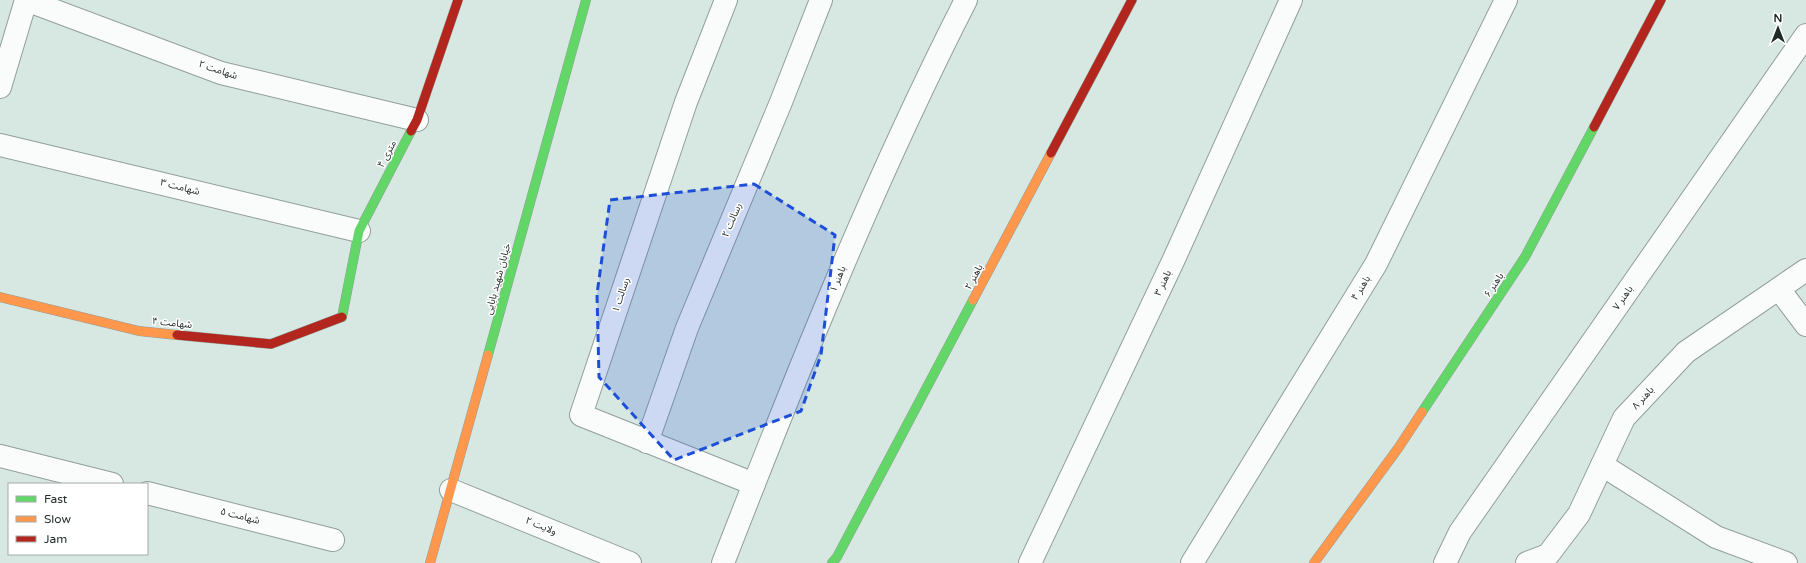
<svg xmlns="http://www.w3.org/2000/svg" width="1806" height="563" font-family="'Varela Round','Noto Sans Arabic',sans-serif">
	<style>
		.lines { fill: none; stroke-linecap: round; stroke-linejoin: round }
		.street-casing { stroke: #929e99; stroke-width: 24 }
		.fast-casing { stroke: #929e99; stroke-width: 10 }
		.slow-casing { stroke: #929e99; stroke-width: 10 }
		.jam-casing { stroke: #929e99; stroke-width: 10 }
		.street { stroke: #f9fcfb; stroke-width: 22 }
		.fast { stroke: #63d668; stroke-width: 9 }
		.slow { stroke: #ff974d; stroke-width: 9 }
		.jam { stroke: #b3261e; stroke-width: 9 }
		.marked { fill: #1d4ed8; fill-opacity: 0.2; stroke: #1d4ed8; stroke-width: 3; stroke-dasharray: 8 5; stroke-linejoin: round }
		.labels { text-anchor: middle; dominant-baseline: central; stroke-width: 3; stroke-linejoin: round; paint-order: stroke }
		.street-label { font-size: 10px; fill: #1f2a26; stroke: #fff }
	</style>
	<rect width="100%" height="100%" fill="#d7e8e2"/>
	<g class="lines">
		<defs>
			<g id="street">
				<polyline points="26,0 221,73 417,120"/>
				<polyline points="726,0 686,102 581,415 754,484"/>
				<polyline points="0,87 26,0"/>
				<polyline points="0,145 359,231"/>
				<polyline points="1779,289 1806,325"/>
				<polyline points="647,442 687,328 781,102 821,0"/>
				<polyline points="0,456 112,484"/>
				<polyline points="1602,465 1716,537 1786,563"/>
				<polyline points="451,490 630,563"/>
				<polyline points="147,493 333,540"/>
				<path d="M723,563C797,373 873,182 966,0"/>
				<polyline points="1030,563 1174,259 1291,0"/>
				<polyline points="1192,563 1376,264 1506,0"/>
				<polyline points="1445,563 1460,532 1806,35"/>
				<polyline points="1527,563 1548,555 1579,514 1624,418 1686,352 1806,270"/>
			</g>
			<g id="fast">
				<polyline points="342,317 359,231 411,131"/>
				<polyline points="488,355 586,0"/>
				<polyline points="1422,412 1525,257 1594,127"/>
				<polyline points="832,563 837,557 973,300"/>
			</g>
			<g id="slow">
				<polyline points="0,297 139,331 177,335"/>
				<polyline points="973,300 1051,153"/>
				<polyline points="430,563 488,355"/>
				<polyline points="1314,563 1399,447 1422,412"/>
			</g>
			<g id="jam">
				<polyline points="1594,127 1661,0"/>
				<polyline points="411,131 417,120 458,0"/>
				<polyline points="1051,153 1132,0"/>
				<polyline points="177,335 271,344 342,317"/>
			</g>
		</defs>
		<!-- street casing -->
		<use href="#street" class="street-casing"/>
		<!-- fast casing -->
		<use href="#fast" class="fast-casing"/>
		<!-- slow casing -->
		<use href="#slow" class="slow-casing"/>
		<!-- jam casing -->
		<use href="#jam" class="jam-casing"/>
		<!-- street -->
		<use href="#street" class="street"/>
		<!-- fast -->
		<use href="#fast" class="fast"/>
		<!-- slow -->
		<use href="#slow" class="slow"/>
		<!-- jam -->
		<use href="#jam" class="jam"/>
	</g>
	<!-- marked area -->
	<path class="marked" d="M754,184L835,235L821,355L801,411L674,460L599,377L597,294L610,200Z"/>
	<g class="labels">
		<!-- street labels -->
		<g class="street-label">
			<text transform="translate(218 70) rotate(18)">شهامت ۲</text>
			<text transform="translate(387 154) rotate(-62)">۴ متری</text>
			<text transform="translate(180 187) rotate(14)">شهامت ۳</text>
			<text transform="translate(732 220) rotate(-67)">رسالت ۲</text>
			<text transform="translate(974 277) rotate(-62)">باهنر ۲</text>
			<text transform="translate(498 279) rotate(-75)">خیابان شهید بابایی</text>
			<text transform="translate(838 279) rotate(-67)">باهنر ۱</text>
			<text transform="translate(1163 283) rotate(-65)">باهنر ۳</text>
			<text transform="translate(1494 285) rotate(-56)">باهنر ۶</text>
			<text transform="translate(1361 288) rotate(-58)">باهنر ۴</text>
			<text transform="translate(621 295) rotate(-72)">رسالت ۱</text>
			<text transform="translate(1623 298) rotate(-55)">باهنر ۷</text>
			<text transform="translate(172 323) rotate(6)">شهامت ۴</text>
			<text transform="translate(1643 398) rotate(-47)">باهنر ۸</text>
			<text transform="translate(240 516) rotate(14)">شهامت ۵</text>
			<text transform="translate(541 526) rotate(22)">ولایت ۲</text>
		</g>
	</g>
	<!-- legend -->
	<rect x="8" y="483" width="140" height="72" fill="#ffffff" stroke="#a5aaa8"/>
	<rect x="16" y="496" width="20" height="6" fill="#63d668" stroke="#a5aaa8"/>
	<text x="44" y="503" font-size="12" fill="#1f2a26">Fast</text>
	<rect x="16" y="516" width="20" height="6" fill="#ff974d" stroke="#a5aaa8"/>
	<text x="44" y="523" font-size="12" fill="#1f2a26">Slow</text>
	<rect x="16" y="536" width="20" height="6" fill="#b3261e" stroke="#a5aaa8"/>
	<text x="44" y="543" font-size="12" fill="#1f2a26">Jam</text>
	<!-- north arrow -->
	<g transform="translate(1778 28)" stroke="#ffffff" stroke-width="3" paint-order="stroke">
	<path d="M0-3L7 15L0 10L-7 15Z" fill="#1f2a26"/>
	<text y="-6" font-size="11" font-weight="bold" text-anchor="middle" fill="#1f2a26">N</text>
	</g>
</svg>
